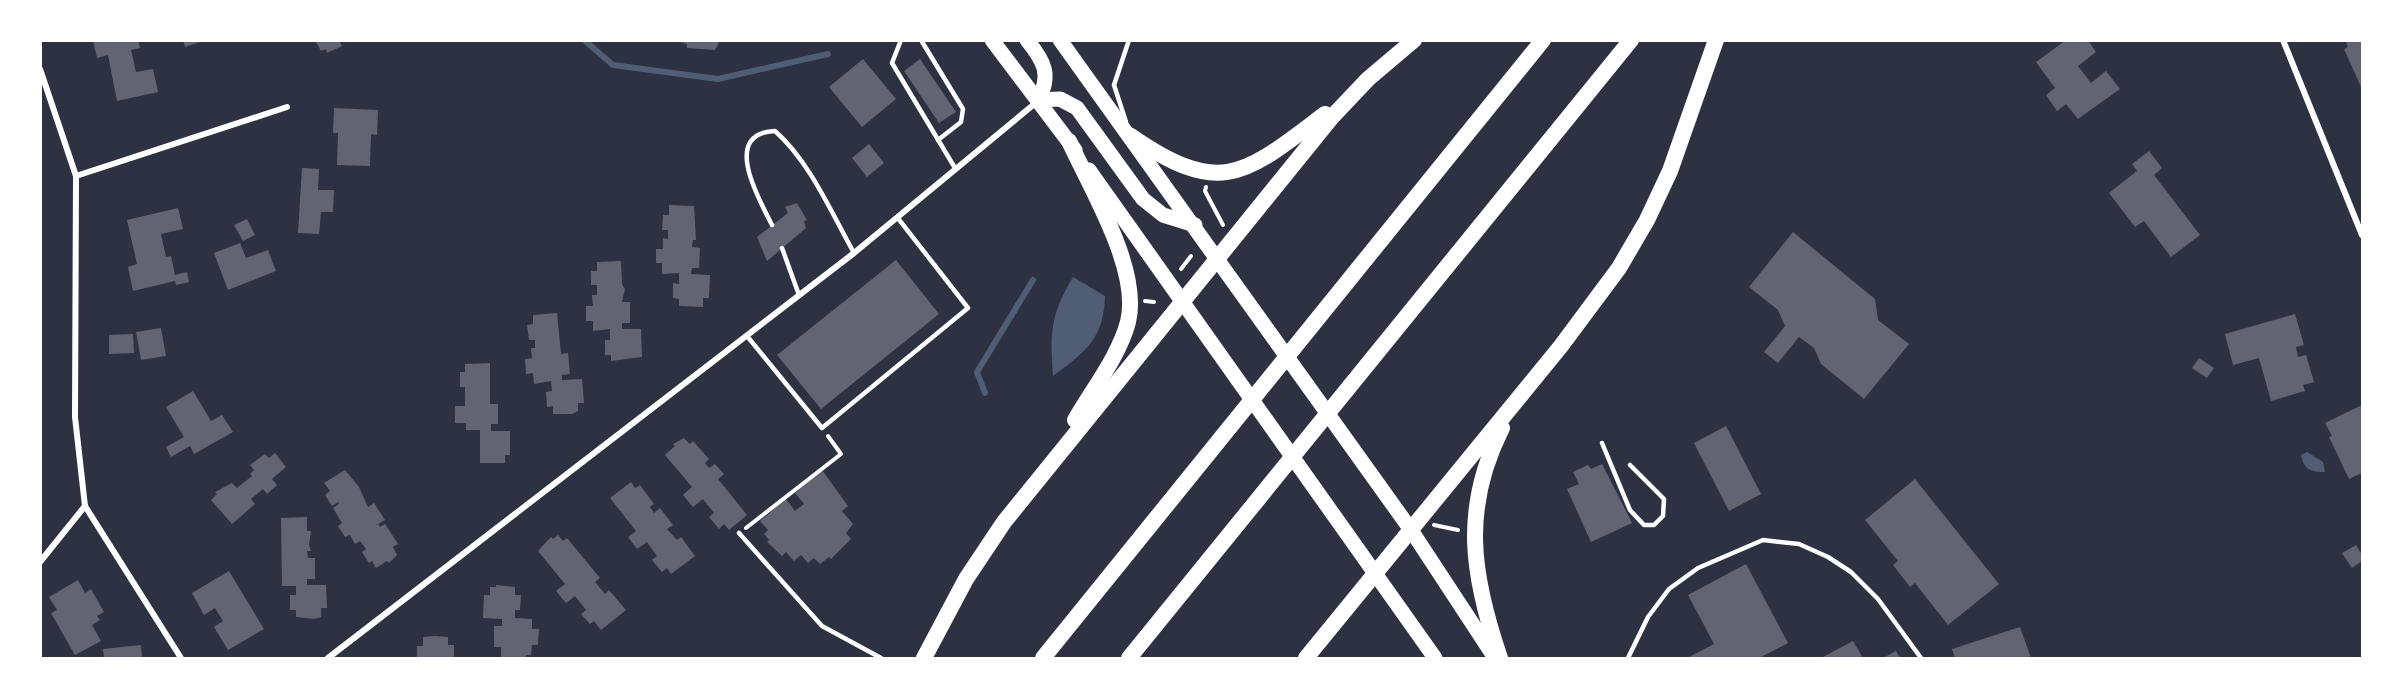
<svg xmlns="http://www.w3.org/2000/svg" width="2403" height="699" font-family="'Varela Round',sans-serif">
	<style>
		.water { fill: #4f5d75 }
		.lines { fill: none; stroke-linecap: round; stroke-linejoin: round }
		.stream { stroke: #4f5d75; stroke-width: 6 }
		.building { fill: #626471 }
		.path { stroke: #fff; stroke-width: 4 }
		.service { stroke: #fff; stroke-width: 4.5 }
		.minor { stroke: #fff; stroke-width: 6 }
		.primary { stroke: #fff; stroke-width: 15 }
		.trunk { stroke: #fff; stroke-width: 16 }
	</style>
	<rect width="100%" height="100%" fill="#2d3142"/>
	<!-- water -->
	<g class="water">
		<path d="M1073,277L1105,296C1104,339 1085,352 1053,376C1050,332 1050,316 1073,277Z"/>
		<path d="M2307,452L2323,462L2325,472C2311,472 2304,470 2301,455Z"/>
	</g>
	<g class="lines">
		<!-- stream -->
		<g class="stream">
			<polyline points="584,40 613,65 718,79 828,54"/>
			<polyline points="985,393 977,372 1033,280"/>
		</g>
	</g>
	<!-- building -->
	<g class="building">
		<polygon points="93,40 138,40 140,48 131,50 136,72 153,69 158,92 117,101 108,55 97,58"/>
		<polygon points="183,40 203,40 203,41 185,47"/>
		<polygon points="315,40 339,40 342,46 327,53 326,49 321,51"/>
		<polygon points="673,40 720,40 715,50 687,48 687,44"/>
		<polygon points="2066,40 2088,40 2096,52 2078,66 2091,83 2106,71 2120,89 2078,119 2066,104 2057,111 2046,95 2055,88 2036,62"/>
		<polygon points="2345,40 2362,40 2362,89 2344,49 2348,47"/>
		<polygon points="863,59 896,99 862,127 829,87"/>
		<polygon points="920,59 956,112 939,123 904,71"/>
		<polygon points="334,108 378,110 377,135 371,134 370,166 337,165 338,133 333,133"/>
		<polygon points="869,144 884,163 867,177 852,158"/>
		<polygon points="2149,151 2162,168 2154,175 2200,235 2171,257 2144,221 2135,227 2109,193 2137,171 2132,164"/>
		<polygon points="302,168 319,169 318,190 334,190 333,212 321,212 319,234 298,233"/>
		<polygon points="797,203 807,220 804,221 806,228 767,261 757,237 788,213 785,207"/>
		<polygon points="669,205 694,206 696,240 693,240 692,247 700,248 699,268 692,268 691,274 710,275 709,298 703,298 703,307 679,306 679,299 673,298 673,283 679,284 679,273 662,274 662,263 656,263 656,249 663,249 663,238 668,239 668,230 662,230 663,215 669,215"/>
		<polygon points="178,208 183,229 161,234 166,257 171,256 175,275 187,272 189,282 176,285 175,281 133,291 128,267 137,264 127,220"/>
		<polygon points="247,219 255,235 243,241 234,225"/>
		<polygon points="1793,232 1875,299 1878,320 1909,344 1864,399 1821,364 1814,348 1799,337 1778,363 1764,352 1785,326 1778,310 1749,287"/>
		<polygon points="240,243 246,258 268,250 276,271 228,290 214,253"/>
		<polygon points="896,260 939,314 821,409 777,355"/>
		<polygon points="621,261 622,284 625,289 622,302 630,302 630,323 622,323 622,329 641,329 642,357 611,361 611,355 605,355 605,340 610,340 610,329 593,331 593,321 586,321 586,306 593,306 592,295 597,295 597,285 591,285 591,271 597,271 597,262"/>
		<polygon points="557,313 561,354 568,353 570,374 562,375 562,380 582,379 584,403 578,403 578,411 572,414 553,414 553,406 547,407 546,392 552,391 551,381 534,384 533,373 526,374 525,359 532,358 531,348 535,348 535,340 529,340 527,325 533,324 533,315"/>
		<polygon points="2295,314 2304,345 2296,347 2298,357 2306,355 2314,382 2303,385 2305,391 2271,401 2259,358 2233,365 2225,334"/>
		<polygon points="161,328 166,356 141,360 136,332"/>
		<polygon points="133,334 134,353 109,354 109,335"/>
		<polygon points="2199,358 2214,368 2207,378 2192,368"/>
		<polygon points="490,363 490,404 498,404 498,424 491,424 491,431 510,431 510,455 505,455 505,463 480,463 480,430 466,430 466,423 455,423 455,406 465,406 465,387 460,387 460,372 465,372 465,364"/>
		<polygon points="193,391 211,421 222,415 233,432 194,454 190,446 171,457 166,447 184,437 166,407"/>
		<polygon points="2362,405 2362,473 2349,479 2329,437 2332,436 2325,423"/>
		<polygon points="1726,426 1761,494 1729,511 1694,443"/>
		<polygon points="684,438 690,444 693,441 709,459 705,463 709,468 715,464 724,474 718,479 747,515 729,530 724,524 719,529 709,517 714,513 703,499 693,507 683,495 692,487 665,455 675,446 673,444"/>
		<polygon points="275,453 286,467 272,479 277,485 267,494 263,489 251,499 255,504 232,524 211,500 217,494 215,492 232,483 237,488 252,476 250,474 254,470 250,465 265,454 269,458"/>
		<polygon points="1602,464 1632,523 1591,542 1567,489 1579,484 1573,472 1588,465 1591,469"/>
		<polygon points="345,470 359,487 368,507 374,503 385,520 378,524 380,527 385,524 398,544 393,547 397,555 389,563 387,561 376,568 372,561 369,563 362,552 366,549 360,541 355,544 350,535 345,537 338,526 342,523 333,508 339,504 338,502 332,506 325,495 330,491 324,483"/>
		<polygon points="822,470 848,506 842,511 853,524 846,533 851,539 831,559 829,557 820,564 814,558 808,563 801,555 794,561 786,552 782,556 767,542 769,540 764,534 768,530 760,521 786,499 795,511 804,504 795,493"/>
		<polygon points="1915,479 1999,584 1948,625 1915,583 1910,587 1893,565 1898,561 1865,520"/>
		<polygon points="631,482 635,488 640,485 654,504 650,507 654,513 660,508 673,525 667,529 677,540 681,537 695,556 671,574 667,568 662,572 652,560 657,556 647,542 637,549 628,537 636,531 610,498"/>
		<polygon points="307,517 307,531 311,531 309,545 311,551 307,551 308,558 315,558 315,579 307,579 307,585 326,585 327,608 321,608 321,617 314,619 296,617 296,610 290,610 290,595 296,595 296,586 282,586 281,518"/>
		<polygon points="558,535 563,541 567,538 600,578 595,582 605,594 609,590 626,610 601,630 594,621 590,624 581,614 586,610 575,596 566,603 556,591 565,584 538,551 551,537 553,539"/>
		<polygon points="2356,545 2362,555 2362,561 2352,568 2342,553"/>
		<polygon points="1746,564 1788,643 1759,658 1687,658 1714,644 1688,595"/>
		<polygon points="229,571 264,629 228,650 214,627 223,621 215,608 204,615 192,593"/>
		<polygon points="78,580 85,593 91,589 104,612 97,616 100,620 92,625 101,641 75,655 51,613 57,610 49,597"/>
		<polygon points="496,585 515,587 515,595 521,595 520,610 515,610 515,618 532,619 532,629 539,629 538,645 532,645 531,655 526,655 526,658 501,658 501,647 494,647 494,626 502,626 502,619 483,618 484,595 490,595 490,587 496,587"/>
		<polygon points="2020,627 2031,658 1955,658 1952,649"/>
		<polygon points="435,636 448,637 448,645 454,645 454,658 417,658 417,646 423,646 423,637"/>
		<polygon points="1853,641 1863,658 1821,658"/>
		<polygon points="141,645 142,658 104,658 103,649"/>
		<polygon points="1896,651 1900,658 1883,658"/>
	</g>
	<g class="lines">
		<!-- path -->
		<g class="path">
			<polyline points="1206,187 1205,191 1223,225"/>
			<polyline points="1181,269 1191,256"/>
			<polyline points="1145,301 1154,302"/>
			<polyline points="1434,525 1458,530"/>
			<polyline points="746,528 841,454 828,436"/>
		</g>
		<!-- service -->
		<g class="service">
			<polyline points="901,40 892,63 955,168"/>
			<polyline points="921,40 963,109 961,122 938,140"/>
			<polyline points="1126,122 1114,85 1129,40"/>
			<path d="M772,225C760,201 720,133 775,131C810,162 831,212 854,253"/>
			<polyline points="782,248 799,295"/>
			<polyline points="747,336 822,428 968,308 897,217"/>
			<polyline points="1602,443 1630,510 1644,525 1654,525 1663,516 1664,499 1630,465"/>
			<polyline points="739,533 822,626 881,658"/>
			<polyline points="1628,658 1648,617 1669,589 1698,568 1763,540 1799,544 1828,557 1851,572 1878,599 1921,658"/>
		</g>
		<!-- minor -->
		<g class="minor">
			<polyline points="2283,40 2362,235"/>
			<polyline points="40,69 76,176 75,417 85,506 181,658"/>
			<polyline points="76,176 287,107"/>
			<polyline points="40,562 85,506"/>
			<polyline points="328,658 854,253 1038,101"/>
		</g>
		<!-- primary -->
		<g class="primary">
			<polyline points="992,40 1075,150"/>
			<path d="M1027,40C1044,61 1052,75 1038,100"/>
			<polyline points="1060,40 1411,530 1495,658"/>
			<polyline points="1038,100 1060,99 1077,108 1143,199 1163,215 1195,225"/>
			<polyline points="1089,170 1435,658"/>
		</g>
		<!-- trunk -->
		<g class="trunk">
			<path d="M1131,136C1222,199 1245,174 1325,114"/>
			<path d="M1069,141C1091,189 1141,270 1128,322C1119,356 1093,389 1075,420"/>
			<polyline points="924,658 966,579 1004,522 1332,117 1368,79 1414,40"/>
			<polyline points="1043,658 1543,40"/>
			<polyline points="1129,658 1631,40"/>
			<polyline points="1306,658 1561,346 1619,268 1647,220 1670,171 1716,40"/>
			<path d="M1500,658C1472,576 1461,509 1502,428"/>
		</g>
	</g>
	<!-- border -->
	<rect width="2403" height="699" fill="none" stroke="#ffffff" stroke-width="84"/>
</svg>
